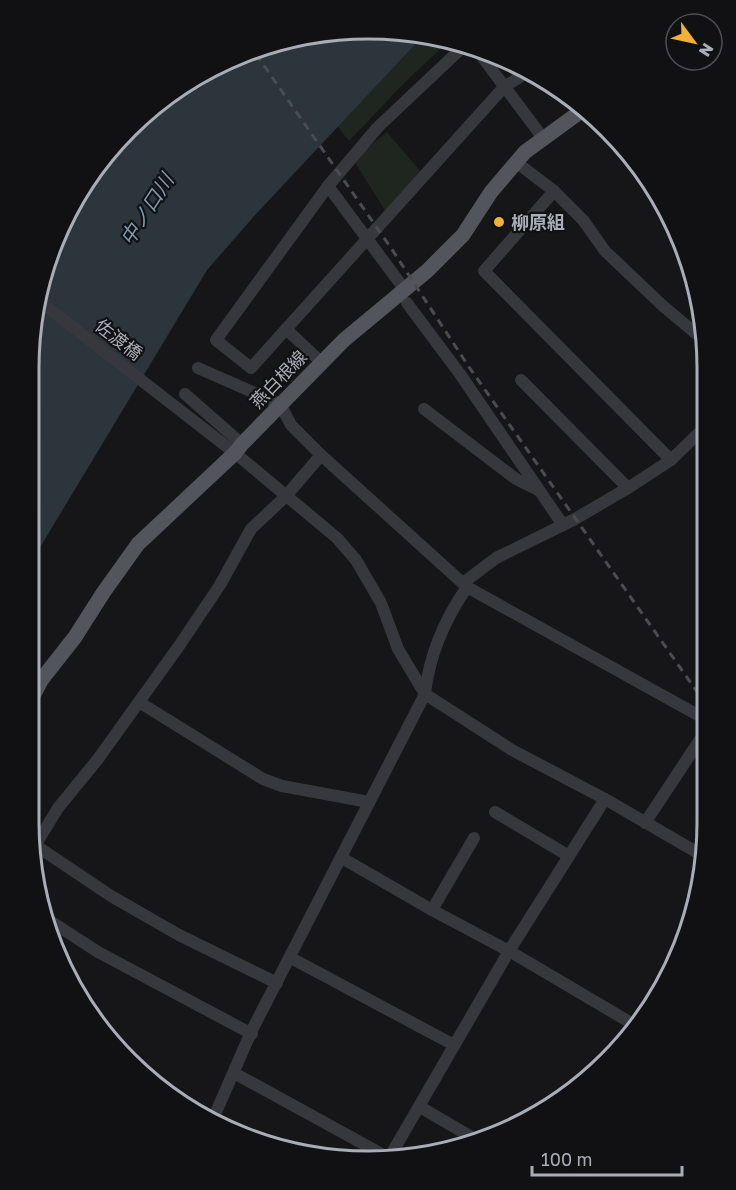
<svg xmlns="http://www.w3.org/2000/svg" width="736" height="1190" font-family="'Golos Text','Noto Sans JP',sans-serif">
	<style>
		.green { fill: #1e261f }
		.water { fill: #2c353c }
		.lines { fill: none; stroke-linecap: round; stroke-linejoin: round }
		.minor { stroke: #37383d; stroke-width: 12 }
		.major { stroke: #53555c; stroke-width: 15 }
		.rail { stroke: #4a4c52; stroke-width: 3; stroke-dasharray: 8 6; stroke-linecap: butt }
		.poi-dot { fill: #f2b134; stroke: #111113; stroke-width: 2 }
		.labels { text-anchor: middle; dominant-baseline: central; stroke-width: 4.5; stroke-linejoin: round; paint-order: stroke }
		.poi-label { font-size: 18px; font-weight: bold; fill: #a8adb8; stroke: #111113; text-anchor: start }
		.street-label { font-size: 18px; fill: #a8adb8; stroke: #111113 }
		.water-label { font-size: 20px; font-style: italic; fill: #7f9bb3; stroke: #111113 }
		.rim { fill: none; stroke: #a8adb8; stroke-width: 3 }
	</style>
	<rect width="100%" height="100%" fill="#161618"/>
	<!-- green -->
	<g class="green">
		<polygon points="411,37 450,40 406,81 349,141 333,121"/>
		<polygon points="387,132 421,172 386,212 353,159"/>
	</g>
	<!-- water -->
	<polygon class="water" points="323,31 421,38 256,214 207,270 30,564 31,324 54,238 98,162 198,74 209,70 197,90 228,64"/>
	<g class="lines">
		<!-- minor -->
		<g class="minor">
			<polyline points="477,50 543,138"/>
			<polyline points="516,162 554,191 583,220 605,251 663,306 706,342"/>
			<polyline points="328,186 378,127 465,45"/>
			<polyline points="554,191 484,271 671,460"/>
			<polyline points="405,290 328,186 216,340 251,368 504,87 525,74"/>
			<polyline points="38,300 235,453 337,538 356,560 381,603 398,649 425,694 512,750 605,799 705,857"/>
			<polyline points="407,303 460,374 563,525"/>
			<polyline points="286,329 321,362"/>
			<polyline points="198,368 280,404 291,425 321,455 467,587 705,719"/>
			<polyline points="521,380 628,488"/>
			<polyline points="185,394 242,444"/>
			<polyline points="424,409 516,479 538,490"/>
			<polyline points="463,583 496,558 575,519 628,488 671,460 706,426"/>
			<polyline points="139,702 263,779 282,786 369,802"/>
			<polyline points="495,812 569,856"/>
			<polyline points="645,823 705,732"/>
			<polyline points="35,845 111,896 179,935 277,983"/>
			<polyline points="33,849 58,808 98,759 179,646 220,585 251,529 286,496 321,455"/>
			<polyline points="342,858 432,910 509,951 638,1027"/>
			<polyline points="432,910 474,838"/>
			<polyline points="44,917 98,952 252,1034"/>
			<polyline points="291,958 454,1045"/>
			<polyline points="234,1073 389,1158"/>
			<polyline points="420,1107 480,1142"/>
			<path d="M213,1119L252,1030L425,694C429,657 445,619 467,587"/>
			<polyline points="389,1158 509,951 605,799"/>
		</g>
		<!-- major -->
		<polyline class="major" points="29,703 42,679 75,637 103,593 138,544 235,453 242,444 344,340 427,271 463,235 491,192 525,152 584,109"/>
		<!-- rail -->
		<polyline class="rail" points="256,54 391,248 469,367 705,703"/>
	</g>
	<!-- markers -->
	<circle class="poi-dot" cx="499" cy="222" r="6"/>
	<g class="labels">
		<!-- poi labels -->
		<g class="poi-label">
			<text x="511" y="222">柳原組</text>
		</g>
		<!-- street labels -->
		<g class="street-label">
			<text transform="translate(119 339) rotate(38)">佐渡橋</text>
			<text transform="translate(278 379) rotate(-46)">燕白根線</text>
		</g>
		<!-- water labels -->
		<g class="water-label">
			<text transform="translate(146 209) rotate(-57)">中ノ口川</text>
		</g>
	</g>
	<!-- crop -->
	<path d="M0 0H736V1190H0ZM368 39H368A329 329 0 0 1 697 368V822A329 329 0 0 1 368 1151H368A329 329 0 0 1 39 822V368A329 329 0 0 1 368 39Z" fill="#111113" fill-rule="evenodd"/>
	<path class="rim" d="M368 39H368A329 329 0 0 1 697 368V822A329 329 0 0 1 368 1151H368A329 329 0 0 1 39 822V368A329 329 0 0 1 368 39Z"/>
	<!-- north arrow -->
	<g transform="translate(694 42) rotate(123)"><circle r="28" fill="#111113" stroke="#4d4f55" stroke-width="1.5"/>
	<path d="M0-4.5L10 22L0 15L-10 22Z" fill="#f2b134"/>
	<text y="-9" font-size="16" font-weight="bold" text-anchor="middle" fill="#a8adb8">N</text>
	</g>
	<!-- scale -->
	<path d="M532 1166v9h150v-9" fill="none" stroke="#a8adb8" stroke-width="3"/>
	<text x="541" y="1166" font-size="18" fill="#a8adb8" stroke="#111113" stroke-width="4.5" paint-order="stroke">100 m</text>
</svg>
